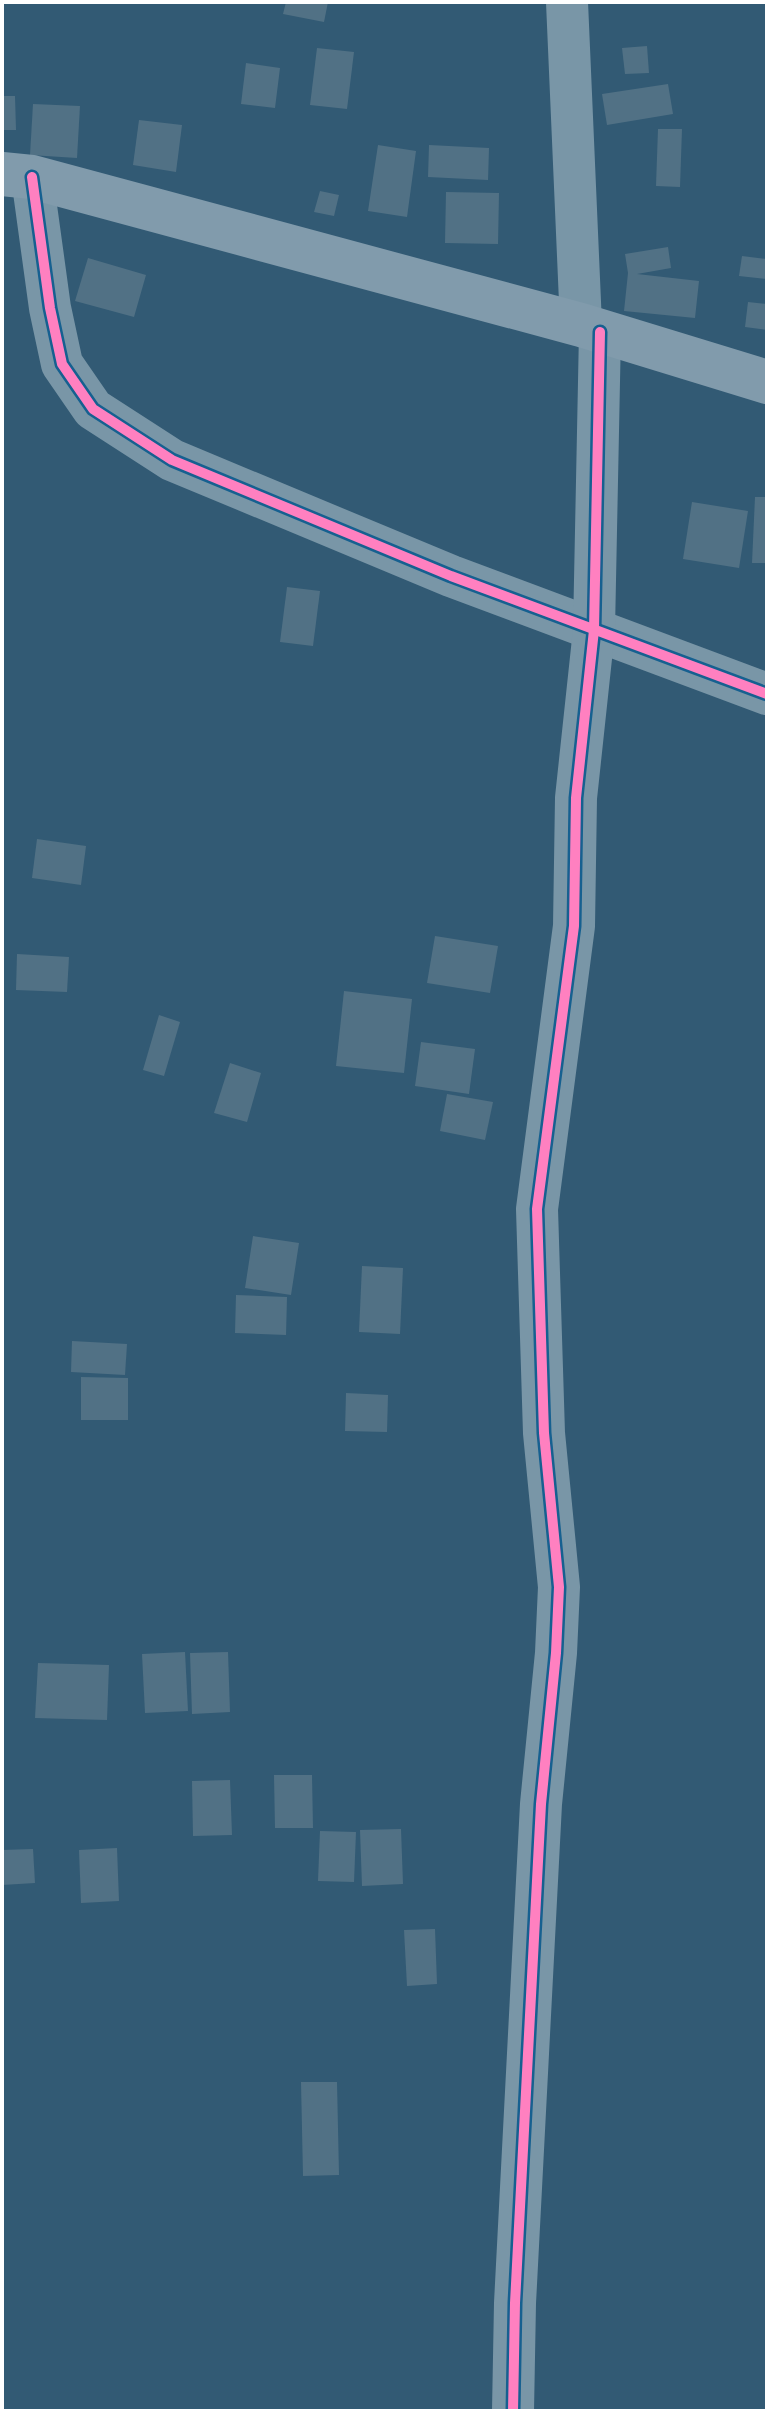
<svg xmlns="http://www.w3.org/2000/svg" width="769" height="2413" font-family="'DejaVu Sans',sans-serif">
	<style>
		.building { fill: #517185 }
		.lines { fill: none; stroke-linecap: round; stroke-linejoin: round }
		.street { stroke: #7996a7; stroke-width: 42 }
		.secondary { stroke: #819bac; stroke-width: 44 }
		.cycleway-casing { stroke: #166090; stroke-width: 15 }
		.cycleway { stroke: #ff80c0; stroke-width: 10 }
	</style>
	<rect width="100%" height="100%" fill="#325a74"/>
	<!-- building -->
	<g class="building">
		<polygon points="286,2 328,2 324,22 283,14"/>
		<polygon points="647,46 649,73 625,74 622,48"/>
		<polygon points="317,48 354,52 347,109 310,105"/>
		<polygon points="246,63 280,68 275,108 241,104"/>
		<polygon points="668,84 673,114 607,125 602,94"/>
		<polygon points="2,96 15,96 16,130 2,130"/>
		<polygon points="33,104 80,106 77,158 30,155"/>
		<polygon points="139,120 182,125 176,172 133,165"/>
		<polygon points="658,129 682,129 680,187 656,186"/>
		<polygon points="378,145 416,151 407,217 368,211"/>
		<polygon points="429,145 489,148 488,180 428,177"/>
		<polygon points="320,191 339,195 334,216 314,212"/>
		<polygon points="446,192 499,193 498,244 445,243"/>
		<polygon points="668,247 671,268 637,274 699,281 695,318 624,311 628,273 625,254"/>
		<polygon points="742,256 767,259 767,279 739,276"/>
		<polygon points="88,258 146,275 134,317 75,301"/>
		<polygon points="748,302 767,304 767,330 745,327"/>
		<polygon points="755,497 767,497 767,563 752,563"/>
		<polygon points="692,502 748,511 739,568 683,559"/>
		<polygon points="287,587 320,591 313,646 280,642"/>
		<polygon points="37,839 86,846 81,885 32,878"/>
		<polygon points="435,936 498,946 490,993 427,983"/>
		<polygon points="17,954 69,957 67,992 16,990"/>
		<polygon points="344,991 412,999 404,1073 336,1066"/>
		<polygon points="159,1015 180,1022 164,1076 143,1070"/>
		<polygon points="421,1042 475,1049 469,1094 415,1086"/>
		<polygon points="230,1063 261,1073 247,1122 214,1113"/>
		<polygon points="447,1094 493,1102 485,1140 440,1131"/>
		<polygon points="253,1236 299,1243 291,1295 245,1288"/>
		<polygon points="362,1266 403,1268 400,1334 359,1332"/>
		<polygon points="236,1295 287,1297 286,1335 235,1333"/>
		<polygon points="72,1341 127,1344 125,1375 71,1372"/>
		<polygon points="81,1377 128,1378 128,1420 81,1420"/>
		<polygon points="346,1393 388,1395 387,1432 345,1431"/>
		<polygon points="185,1652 188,1711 145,1713 142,1654"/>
		<polygon points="228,1652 230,1712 192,1714 190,1653"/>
		<polygon points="38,1663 109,1665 107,1720 35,1718"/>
		<polygon points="274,1775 312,1775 313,1828 275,1828"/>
		<polygon points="230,1780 232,1835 193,1836 192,1781"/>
		<polygon points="401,1829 403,1884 362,1886 360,1830"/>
		<polygon points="320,1831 356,1832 354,1882 318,1881"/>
		<polygon points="117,1848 119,1901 81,1903 79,1850"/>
		<polygon points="33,1849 35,1883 2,1885 2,1850"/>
		<polygon points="435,1929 437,1984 407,1986 404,1930"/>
		<polygon points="301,2082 337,2082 339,2175 303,2176"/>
	</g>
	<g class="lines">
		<!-- street -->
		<g class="street">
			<polyline points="567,2 581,325"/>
			<polyline points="32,177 50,308 62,364 93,409 172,460 451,576 767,694"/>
			<polyline points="513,2411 515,2303 541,1804 556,1653 559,1587 544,1433 537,1209 574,926 576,798 594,630 600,332"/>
		</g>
		<!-- secondary -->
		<polyline class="secondary" points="2,174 32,177 581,325 767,382"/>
		<defs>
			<g id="cycleway">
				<polyline points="32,177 50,308 62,364 93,409 172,460 451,576 767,694"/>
				<polyline points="513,2411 515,2303 541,1804 556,1653 559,1587 544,1433 537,1209 574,926 576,798 594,630 600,332"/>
			</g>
		</defs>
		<!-- cycleway casing -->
		<use href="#cycleway" class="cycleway-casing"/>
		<!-- cycleway -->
		<use href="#cycleway" class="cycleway"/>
	</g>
	<!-- border -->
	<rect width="769" height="2413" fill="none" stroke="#ffffff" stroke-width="8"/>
</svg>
